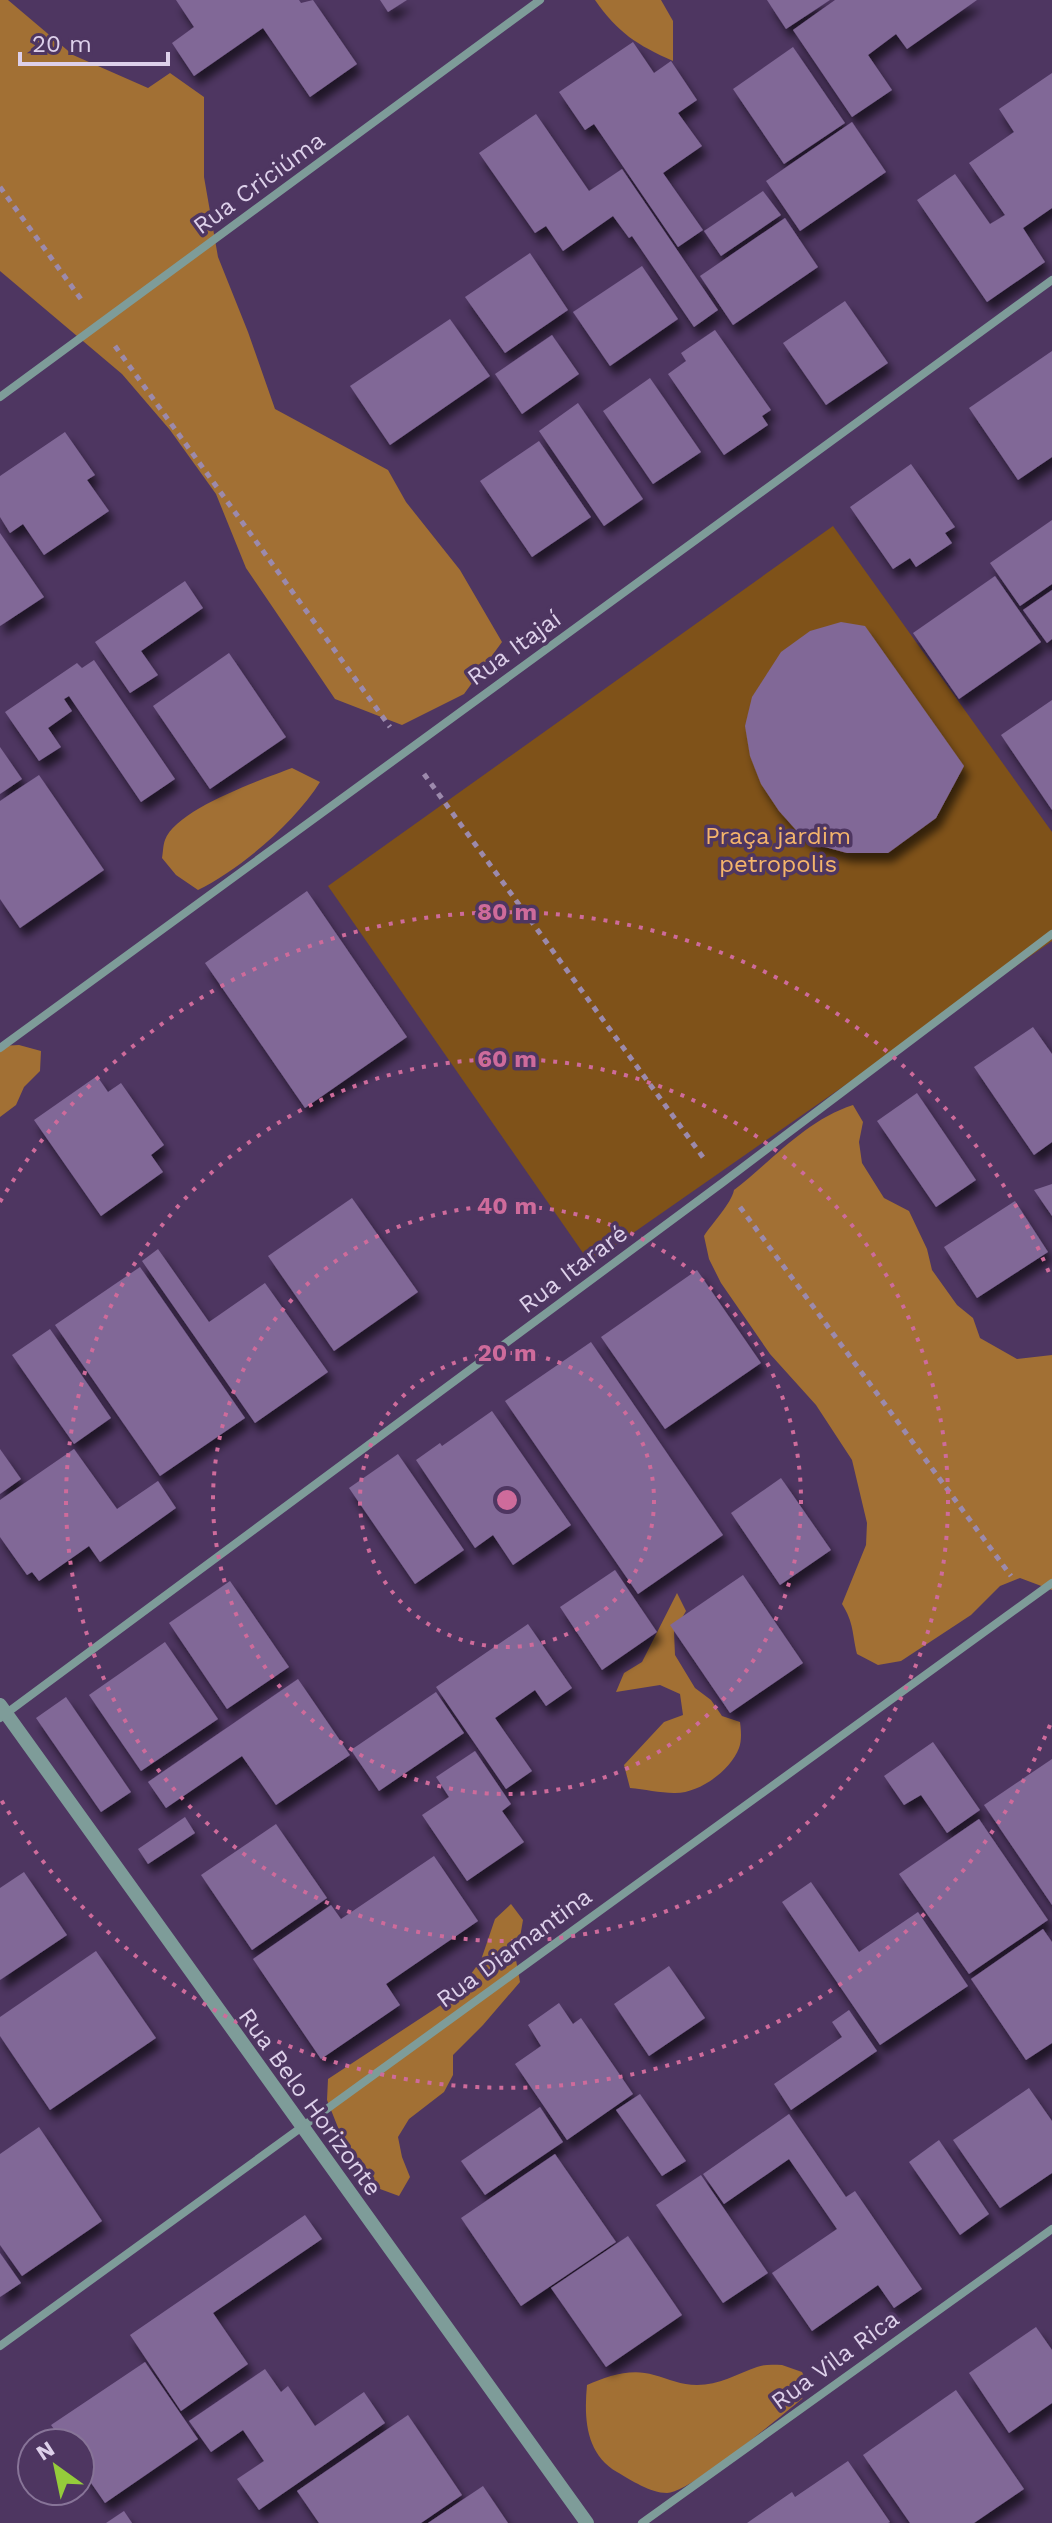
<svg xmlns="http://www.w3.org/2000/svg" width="1052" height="2523" font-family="'Work Sans',sans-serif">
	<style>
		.green { fill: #7f5219 }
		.forest { fill: #a27034 }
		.building { fill: #816897; filter: url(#shadow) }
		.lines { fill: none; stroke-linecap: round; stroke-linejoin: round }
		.path { stroke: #9c8aac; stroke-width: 5; stroke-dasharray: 6 6; stroke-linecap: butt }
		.minor { stroke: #7e9c99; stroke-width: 8 }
		.tertiary { stroke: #7e9c99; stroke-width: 14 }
		.ring { fill: none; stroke: #ce6b9b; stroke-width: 4; stroke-dasharray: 4 8 }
		.labels { text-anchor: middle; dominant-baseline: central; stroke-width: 7; stroke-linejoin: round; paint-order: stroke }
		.street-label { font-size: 24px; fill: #ddd0ea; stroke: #4e3661 }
		.park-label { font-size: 24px; fill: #f4b46b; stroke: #4e3661 }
		.centre { fill: #ce6b9b; stroke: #4e3661; stroke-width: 4 }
		.ring-label { font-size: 24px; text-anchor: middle; font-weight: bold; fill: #ce6b9b; stroke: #4e3661; stroke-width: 7; stroke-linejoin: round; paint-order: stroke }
	</style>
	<defs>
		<filter id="shadow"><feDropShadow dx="5" dy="9" stdDeviation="4" flood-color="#0009"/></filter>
	</defs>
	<rect width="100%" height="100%" fill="#4e3661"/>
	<!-- green -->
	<polygon class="green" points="833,526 1052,832 1052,941 590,1263 328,886"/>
	<!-- forest -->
	<g class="forest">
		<polygon points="0,0 8,0 73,55 148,88 170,73 204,97 204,177 218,257 248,332 275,409 388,470 406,502 460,570 502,642 464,694 402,725 335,699 246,568 216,494 170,430 122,374 0,271"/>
		<path d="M595,0H661L673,21V61C637,45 618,33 595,0Z"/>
		<path d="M292,768L320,782C295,822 241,869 198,890L176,875L162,858C163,853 163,845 165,840C176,809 263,779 292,768Z"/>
		<polygon points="19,1045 41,1051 40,1071 24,1087 16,1105 0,1117 0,1046"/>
		<path d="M853,1105L863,1122L859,1142L862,1163L884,1198L909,1211L927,1249L932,1270L957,1305L973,1318L980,1338L1017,1359L1052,1355V1590L1020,1578L1000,1586L971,1615L901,1661L878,1665L857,1654C852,1633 854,1623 842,1604L866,1545L867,1523L852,1460L816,1405L770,1354L721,1283L709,1259L704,1236C713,1222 731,1204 734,1190C773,1160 806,1120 853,1105Z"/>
		<path d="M677,1593L686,1611L674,1632L675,1655L695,1688L711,1700L722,1716L740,1722C741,1730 742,1740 739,1748C731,1770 699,1794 674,1793C660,1793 644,1789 630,1788L624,1765L664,1722L683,1715L680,1694L660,1685L616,1692L624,1673L642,1662Z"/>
		<polygon points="511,1904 523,1920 516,1960 520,1982 483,2025 453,2055 453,2075 444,2092 409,2119 398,2137 402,2157 410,2177 399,2196 380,2189 363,2177 351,2160 327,2100 328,2079 456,1995 481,1960 495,1919"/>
		<path d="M782,2365L802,2372L809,2386L802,2399C779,2417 692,2492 667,2493C650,2493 631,2480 617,2472C585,2453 584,2417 587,2385C608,2376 631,2368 654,2375C669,2379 681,2385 697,2385C719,2385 737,2374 757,2367C765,2364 774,2365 782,2365Z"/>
	</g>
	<!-- building -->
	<g class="building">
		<polygon points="176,0 299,0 301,3 313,0 357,64 310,97 263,28 194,76 172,43 194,27"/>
		<polygon points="380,0 407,0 388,12"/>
		<polygon points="767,0 830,0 786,29"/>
		<polygon points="835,0 977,0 907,49 896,34 868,55 892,90 852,117 793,30"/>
		<polygon points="633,42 654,73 671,61 697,100 678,113 702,146 663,173 703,230 678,247 594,124 585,130 559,92"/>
		<polygon points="793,47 845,123 784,164 733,89"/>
		<polygon points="1052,73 1052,208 1023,228 1045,262 987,302 917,200 955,174 990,224 1005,215 969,163 1014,132 999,109"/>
		<polygon points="536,114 589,191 622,169 718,310 694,327 632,236 629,238 613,216 563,251 546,226 535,233 479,153"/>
		<polygon points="852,122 886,172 800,231 766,181"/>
		<polygon points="763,191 781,215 721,256 704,231"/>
		<polygon points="785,218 818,267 733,325 700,276"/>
		<polygon points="530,253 568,310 505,353 465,297"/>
		<polygon points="642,266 678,319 610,366 573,312"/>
		<polygon points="845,301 888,363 826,405 783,343"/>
		<polygon points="450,319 490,376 390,445 350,386"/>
		<polygon points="715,330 771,410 762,416 768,425 724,455 668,374 686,361 681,353"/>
		<polygon points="552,335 579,374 522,414 495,374"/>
		<polygon points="1052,351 1052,457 1018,480 969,408"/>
		<polygon points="650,378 701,452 653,484 603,411"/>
		<polygon points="578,403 643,499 604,526 539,431"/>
		<polygon points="65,432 95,475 87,480 109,511 44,555 23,524 10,533 0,517 0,476"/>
		<polygon points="539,441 591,517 532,557 480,481"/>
		<polygon points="911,464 955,527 945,533 952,543 916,567 910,558 893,569 850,507"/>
		<polygon points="1052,520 1052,584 1020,606 990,563"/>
		<polygon points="0,533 44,597 0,626"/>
		<polygon points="995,576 1041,642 959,699 913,633"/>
		<polygon points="185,581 203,608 141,651 158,675 130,693 95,642"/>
		<polygon points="1052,590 1052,639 1047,643 1023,610"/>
		<polygon points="841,622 865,626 964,766 936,818 888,853 847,853 814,844 796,830 779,811 761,784 750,756 745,726 752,697 781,652 810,631"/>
		<polygon points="229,653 286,737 210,789 153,706"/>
		<polygon points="94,660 175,779 141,802 69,696 64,699 72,711 48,728 61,747 39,761 5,712 77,663 82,668"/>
		<polygon points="1052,700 1052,810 1001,735"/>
		<polygon points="0,747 22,779 0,794"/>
		<polygon points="39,775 104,870 20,928 0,899 0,801"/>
		<polygon points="307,891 407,1037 305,1108 205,963"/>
		<polygon points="1033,1027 1052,1054 1052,1142 1034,1155 974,1067"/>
		<polygon points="97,1076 108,1092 121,1083 164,1145 151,1155 163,1172 101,1216 34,1120"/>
		<polygon points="917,1093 976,1180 936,1207 877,1121"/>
		<polygon points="1052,1184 1052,1216 1034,1190"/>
		<polygon points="352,1198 418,1292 334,1351 268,1256"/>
		<polygon points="1015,1201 1048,1252 977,1298 944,1247"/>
		<polygon points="158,1249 209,1322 265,1283 328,1372 255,1423 142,1261"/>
		<polygon points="140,1267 245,1418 160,1476 55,1325"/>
		<polygon points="697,1270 761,1363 665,1429 601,1337"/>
		<polygon points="50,1329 111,1418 74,1444 12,1355"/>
		<polygon points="591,1342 723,1535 638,1594 505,1401"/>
		<polygon points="492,1411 571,1525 513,1565 493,1535 475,1548 416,1460 440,1443 442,1446"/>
		<polygon points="0,1449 21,1479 0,1494"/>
		<polygon points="74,1449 117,1509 158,1481 176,1508 100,1562 89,1546 39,1581 32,1572 27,1575 0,1537 0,1500"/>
		<polygon points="398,1454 464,1550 415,1584 349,1488"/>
		<polygon points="781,1478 831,1550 780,1585 731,1513"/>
		<polygon points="615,1570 657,1632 602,1670 560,1607"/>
		<polygon points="743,1575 803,1663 730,1713 670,1625"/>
		<polygon points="230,1581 289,1667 227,1709 169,1623"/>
		<polygon points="528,1624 572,1688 546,1706 535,1690 495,1718 532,1771 506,1789 436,1687"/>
		<polygon points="165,1642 218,1719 141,1771 89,1695"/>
		<polygon points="298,1679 350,1755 276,1805 242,1756 166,1808 148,1782"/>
		<polygon points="436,1692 464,1733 379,1791 351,1750"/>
		<polygon points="66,1697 131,1792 101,1812 36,1718"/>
		<polygon points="933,1742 980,1810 947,1833 921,1795 904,1805 884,1776"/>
		<polygon points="475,1751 511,1804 502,1811 524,1842 467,1881 422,1815 449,1797 436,1777"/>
		<polygon points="1052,1759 1052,1905 984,1805"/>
		<polygon points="185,1817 195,1833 148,1864 138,1849"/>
		<polygon points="979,1819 1048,1920 969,1974 899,1874"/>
		<polygon points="276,1824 327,1898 252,1950 201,1875"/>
		<polygon points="434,1856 478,1921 386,1984 400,2005 321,2059 253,1959 331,1905 341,1919"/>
		<polygon points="24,1872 67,1935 0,1980 0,1888"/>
		<polygon points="811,1882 859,1952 918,1912 968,1986 880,2045 782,1902"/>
		<polygon points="1043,1929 1052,1942 1052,2043 1026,2060 971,1979"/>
		<polygon points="96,1951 156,2038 50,2110 0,2036 0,2017"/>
		<polygon points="669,1966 705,2018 649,2056 614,2004"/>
		<polygon points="559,2003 573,2024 581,2018 633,2094 567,2140 515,2064 541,2046 528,2025"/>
		<polygon points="849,2010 877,2051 791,2110 774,2084 842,2037 832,2022"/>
		<polygon points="1029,2088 1052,2121 1052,2173 1000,2208 953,2140"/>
		<polygon points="640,2094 686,2161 662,2176 616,2110"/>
		<polygon points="540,2107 563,2142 485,2195 461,2161"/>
		<polygon points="789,2114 846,2197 855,2191 922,2289 894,2308 878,2285 812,2331 772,2273 837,2229 789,2159 724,2204 703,2174"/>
		<polygon points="39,2127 102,2221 22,2276 0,2245 0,2154"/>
		<polygon points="939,2140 989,2214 960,2235 909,2162"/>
		<polygon points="555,2154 616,2242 521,2306 461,2218"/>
		<polygon points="701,2175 768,2273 723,2303 656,2205"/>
		<polygon points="305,2215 322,2239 213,2313 248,2364 181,2411 130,2335"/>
		<polygon points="628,2236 682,2315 606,2367 551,2288"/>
		<polygon points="0,2253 21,2283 0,2297"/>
		<polygon points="1036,2327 1052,2350 1052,2403 1009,2433 969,2373"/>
		<polygon points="145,2362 198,2439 105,2503 80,2467 80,2443 64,2443 51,2425"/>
		<polygon points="265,2369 281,2392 288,2386 315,2426 364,2392 385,2423 259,2510 237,2479 264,2461 243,2430 211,2452 189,2421"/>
		<polygon points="956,2390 1024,2489 974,2523 910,2523 863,2455"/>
		<polygon points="408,2415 462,2495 421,2523 319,2523 297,2491"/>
		<polygon points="848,2461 890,2522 888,2523 747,2523 792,2492 795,2497"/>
		<polygon points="483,2486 508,2523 428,2523"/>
		<polygon points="124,2511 132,2523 106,2523"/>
	</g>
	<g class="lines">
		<!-- path -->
		<g class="path">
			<polyline points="0,187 83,302"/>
			<polyline points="115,346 390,727"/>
			<polyline points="424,774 705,1160"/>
			<polyline points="740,1207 1011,1576"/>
		</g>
		<!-- minor -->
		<g class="minor">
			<polyline points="0,397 540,0"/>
			<polyline points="0,1048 1052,280"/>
			<polyline points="0,1718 722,1183 1052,934"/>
			<polyline points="0,2346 1052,1583"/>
			<polyline points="642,2523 1052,2229"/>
		</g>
		<!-- tertiary -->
		<polyline class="tertiary" points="0,1705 587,2523"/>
	</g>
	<!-- distance rings -->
	<g class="ring">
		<circle cx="507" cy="1500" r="147"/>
		<circle cx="507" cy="1500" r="294"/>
		<circle cx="507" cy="1500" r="441"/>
		<path d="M1050 1725A588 588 0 0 1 0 1798M0 1202A588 588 0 0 1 1050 1275"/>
	</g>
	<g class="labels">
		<!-- street labels -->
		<g class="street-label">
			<text transform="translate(259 183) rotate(-36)">Rua Criciúma</text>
			<text transform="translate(514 648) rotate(-36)">Rua Itajaí</text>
			<text transform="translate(573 1269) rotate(-37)">Rua Itararé</text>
			<text transform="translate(514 1948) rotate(-36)">Rua Diamantina</text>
			<text transform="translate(310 2102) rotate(54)">Rua Belo Horizonte</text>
			<text transform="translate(835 2360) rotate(-36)">Rua Vila Rica</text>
		</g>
		<!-- park labels -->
		<g class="park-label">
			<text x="778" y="836">Praça jardim<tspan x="778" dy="28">petropolis</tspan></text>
		</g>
	</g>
	<circle cx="507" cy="1500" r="12" class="centre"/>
	<g class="ring-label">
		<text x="507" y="920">80 m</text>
		<text x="507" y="1067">60 m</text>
		<text x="507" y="1214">40 m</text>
		<text x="507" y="1361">20 m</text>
	</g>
	<!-- north arrow -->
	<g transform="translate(56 2467) rotate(327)"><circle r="38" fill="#4e3661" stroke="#877498" stroke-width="2"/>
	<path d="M0-6L14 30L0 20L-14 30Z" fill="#95cc3b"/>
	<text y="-12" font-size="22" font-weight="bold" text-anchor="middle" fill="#ddd0ea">N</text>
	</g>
	<!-- scale -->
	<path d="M20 52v12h148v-12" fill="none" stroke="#ddd0ea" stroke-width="4"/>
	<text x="32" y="52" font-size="24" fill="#ddd0ea" stroke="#4e3661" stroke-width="6" paint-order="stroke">20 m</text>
</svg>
